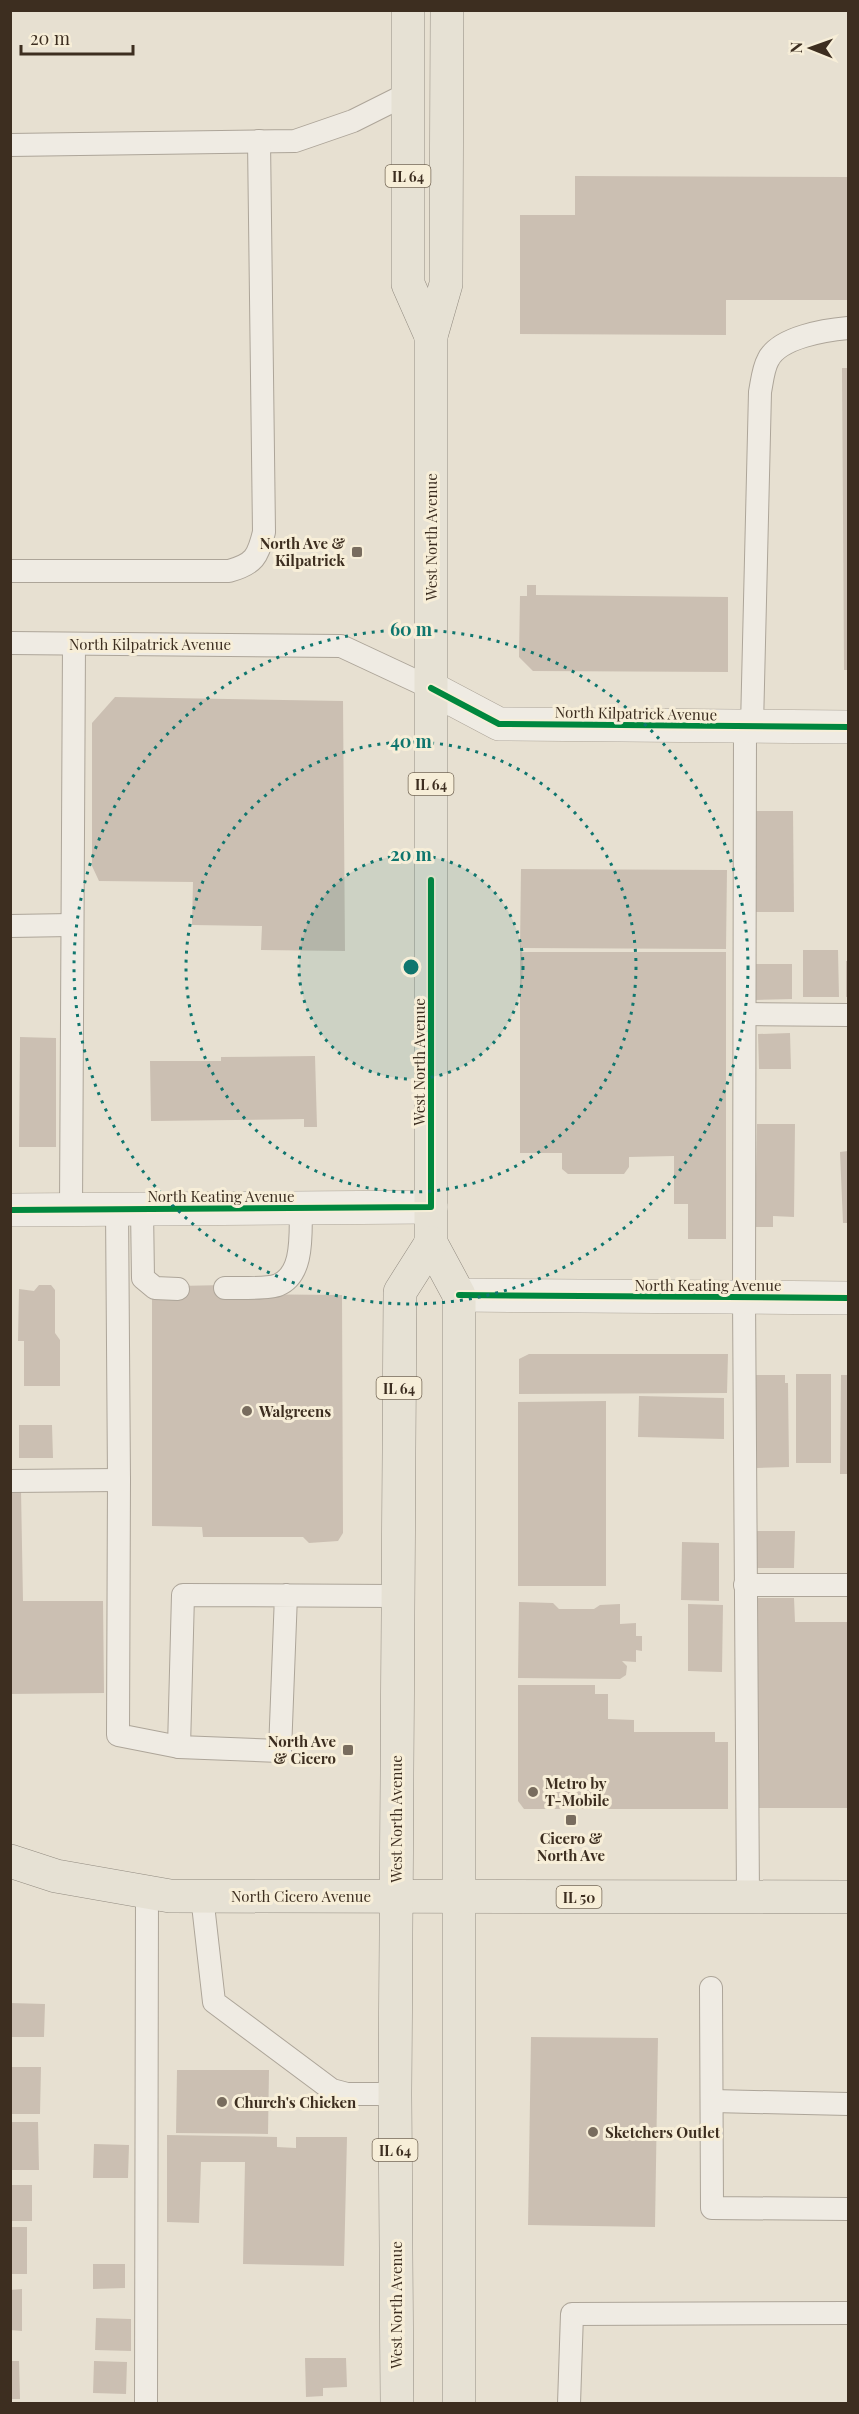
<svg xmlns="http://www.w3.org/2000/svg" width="859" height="2414" font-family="'Playfair Display',serif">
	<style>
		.building { fill: #cbbfb2 }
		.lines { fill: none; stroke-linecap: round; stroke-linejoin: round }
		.lane-casing { stroke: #ada599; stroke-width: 24 }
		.street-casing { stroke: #ada599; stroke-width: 34 }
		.primary-casing { stroke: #928b80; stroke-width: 34 }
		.lane { stroke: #efebe3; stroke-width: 22 }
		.street { stroke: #efebe3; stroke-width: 33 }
		.primary { stroke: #e6e1d4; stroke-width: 33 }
		.cycleway-casing { stroke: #f7eed8; stroke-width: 10 }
		.cycleway { stroke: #00873e; stroke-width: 6 }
		.ring { fill: none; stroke: #0f766e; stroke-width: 3; stroke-dasharray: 3 6 }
		.poi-dot { fill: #786c5e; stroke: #f7eed8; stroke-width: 2 }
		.labels { text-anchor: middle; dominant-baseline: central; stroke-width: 6; stroke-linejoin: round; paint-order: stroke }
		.shield { fill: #f7eed8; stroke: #756857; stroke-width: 1.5 }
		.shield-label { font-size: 14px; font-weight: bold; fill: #3d2e20 }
		.street-label { font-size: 15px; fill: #3d2e20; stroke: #f7eed8 }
		.poi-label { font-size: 15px; font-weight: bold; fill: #3d2e20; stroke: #f7eed8; text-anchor: start }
		.centre { fill: #0f766e; stroke: #f7eed8; stroke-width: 3 }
		.ring-label { font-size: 18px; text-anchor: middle; font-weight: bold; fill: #0f766e; stroke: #f7eed8; stroke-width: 6; stroke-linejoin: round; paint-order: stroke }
	</style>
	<rect width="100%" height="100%" fill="#e7e0d1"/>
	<!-- building -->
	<g class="building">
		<polygon points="575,176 848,177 848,300 726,300 726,335 520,334 520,215 575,215"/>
		<polygon points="842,368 848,368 848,670 844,670"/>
		<polygon points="527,585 536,585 536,595 728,597 728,672 533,671 519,657 520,596 527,596"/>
		<polygon points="115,697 343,701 345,951 261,950 262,926 192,925 193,882 99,881 92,866 92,723"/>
		<polygon points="753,811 793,811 794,912 753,912"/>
		<polygon points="521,869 727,870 726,949 520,948"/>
		<polygon points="803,950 838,950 839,997 803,997"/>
		<polygon points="520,952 726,952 726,1239 688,1239 688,1204 674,1204 674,1156 629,1157 629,1167 624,1174 568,1174 562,1169 562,1153 520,1153"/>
		<rect x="846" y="961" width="2" height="36"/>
		<polygon points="755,964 792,964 792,999 755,1000"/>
		<polygon points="790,1033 791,1069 759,1069 758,1034"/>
		<polygon points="20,1037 56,1038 56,1147 19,1147"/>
		<polygon points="315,1056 317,1127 304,1127 304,1119 151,1121 150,1061 221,1061 221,1057"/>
		<polygon points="757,1124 795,1124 794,1217 773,1216 773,1227 755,1227"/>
		<polygon points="848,1151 848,1223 843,1223 840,1152"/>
		<polygon points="39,1285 51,1285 55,1290 55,1333 60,1340 60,1386 24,1386 24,1341 18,1341 19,1289 34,1291"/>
		<polygon points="225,1285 225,1294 342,1295 343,1533 338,1541 309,1543 303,1537 203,1537 202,1527 152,1526 152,1295 178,1286"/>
		<polygon points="529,1354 728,1354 727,1393 519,1394 519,1359"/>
		<rect x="796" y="1374" width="35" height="89"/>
		<polygon points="756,1375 785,1375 785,1383 788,1383 789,1467 756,1468"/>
		<polygon points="841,1375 848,1375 848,1474 840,1474"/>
		<polygon points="639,1396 724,1398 724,1439 638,1437"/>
		<polygon points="606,1401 606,1586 518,1586 518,1402"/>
		<polygon points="19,1425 52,1425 53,1458 19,1458"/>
		<polygon points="10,1490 21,1490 23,1601 103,1601 104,1693 10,1694"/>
		<polygon points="755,1531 795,1531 794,1568 753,1568"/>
		<polygon points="682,1542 719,1543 719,1601 681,1600"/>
		<polygon points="756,1598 794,1598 795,1622 848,1622 848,1808 756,1808"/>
		<polygon points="519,1602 553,1603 559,1609 594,1609 600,1605 620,1604 620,1624 636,1623 636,1636 642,1636 642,1651 636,1650 636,1662 622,1661 627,1666 626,1675 620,1679 518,1678"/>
		<polygon points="688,1604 723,1605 722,1672 688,1671"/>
		<polygon points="518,1685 595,1685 595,1694 608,1694 608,1719 634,1720 634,1732 715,1732 715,1742 728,1742 728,1809 524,1809 518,1801"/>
		<polygon points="10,2003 45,2004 44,2037 10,2037"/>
		<polygon points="531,2037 658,2038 655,2227 528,2225"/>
		<polygon points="10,2067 41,2067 40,2114 10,2114"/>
		<polygon points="177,2070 269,2070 268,2134 176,2133"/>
		<polygon points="10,2122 38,2122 39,2170 10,2170"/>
		<polygon points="167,2135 277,2137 277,2147 296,2148 296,2137 347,2137 344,2266 243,2264 245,2162 201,2162 199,2223 167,2222"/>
		<polygon points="94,2144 129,2145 128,2178 93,2178"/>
		<rect x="10" y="2185" width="22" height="36"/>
		<rect x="10" y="2227" width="17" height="47"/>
		<polygon points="93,2264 125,2264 125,2288 93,2289"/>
		<polygon points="22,2289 22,2331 10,2330 10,2290"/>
		<polygon points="96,2318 131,2319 131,2351 95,2350"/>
		<polygon points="305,2358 346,2358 347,2387 323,2388 323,2396 306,2397"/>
		<polygon points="10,2361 19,2361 20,2399 10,2399"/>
		<polygon points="94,2361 127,2362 126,2394 93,2393"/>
	</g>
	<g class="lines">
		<defs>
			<g id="lane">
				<polyline points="10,145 295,141 353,121 409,93"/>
				<path d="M10,571H229C254,564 258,557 264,532L259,141"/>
				<polyline points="10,643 341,646 431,688"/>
				<polyline points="745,726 744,1297 748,1897"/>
				<path d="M752,726L760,392C762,382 763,369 768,360C779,337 826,330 848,328"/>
				<polyline points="10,926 71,925"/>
				<polyline points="745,1014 848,1015"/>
				<polyline points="117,1208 119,1480 118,1735 179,1747"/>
				<polyline points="71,1209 74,644"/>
				<polyline points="142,1209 143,1278 155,1288 178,1289"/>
				<path d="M225,1288C237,1288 269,1289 278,1285C305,1274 300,1232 301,1208"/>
				<polyline points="10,1481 119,1480"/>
				<polyline points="745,1585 848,1585"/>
				<path d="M286,1595L280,1751L179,1747L183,1595C255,1595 326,1595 397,1596"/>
				<polyline points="202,1896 214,2002 332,2090 347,2094 395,2094"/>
				<polyline points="711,1988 712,2208 848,2209"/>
				<polyline points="713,2101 848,2104"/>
				<polyline points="146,2404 147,1891"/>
				<polyline points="569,2404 572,2314 848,2313"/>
			</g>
			<g id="street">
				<polyline points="431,688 499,724 848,727"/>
				<polyline points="10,1210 431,1207"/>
				<polyline points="459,1295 848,1298"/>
			</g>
			<g id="primary">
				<polyline points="408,10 408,284 431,336"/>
				<polyline points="447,10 446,284 431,336 431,1243 459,1295 459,2404"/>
				<polyline points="10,1861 56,1876 170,1896 848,1897"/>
				<polyline points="397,2404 395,2094 400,1292 431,1243"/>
			</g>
		</defs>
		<!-- lane casing -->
		<use href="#lane" class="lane-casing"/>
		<!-- street casing -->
		<use href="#street" class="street-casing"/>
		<!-- primary casing -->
		<use href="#primary" class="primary-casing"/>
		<!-- lane -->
		<use href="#lane" class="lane"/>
		<!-- street -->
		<use href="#street" class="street"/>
		<!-- primary -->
		<use href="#primary" class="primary"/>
		<defs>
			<g id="cycleway">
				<polyline points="431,688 499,724 848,727"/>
				<polyline points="10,1210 431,1207 431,880"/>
				<polyline points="459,1295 848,1298"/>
			</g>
		</defs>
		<!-- cycleway casing -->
		<use href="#cycleway" class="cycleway-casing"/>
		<!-- cycleway -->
		<use href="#cycleway" class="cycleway"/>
	</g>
	<!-- distance rings -->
	<circle cx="411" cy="967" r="112" fill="#0f766e" fill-opacity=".12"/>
	<g class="ring">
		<circle cx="411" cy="967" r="112"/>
		<circle cx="411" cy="967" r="225"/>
		<circle cx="411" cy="967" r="337"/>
	</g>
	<!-- markers -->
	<g class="poi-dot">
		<rect x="351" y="546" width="12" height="12" rx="3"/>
		<circle cx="247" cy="1411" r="6"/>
		<rect x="342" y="1744" width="12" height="12" rx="3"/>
		<circle cx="533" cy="1792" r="6"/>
		<rect x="565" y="1814" width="12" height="12" rx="3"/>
		<circle cx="222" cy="2102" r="6"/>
		<circle cx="593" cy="2132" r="6"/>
	</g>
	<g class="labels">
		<!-- shield labels -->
		<g class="shield">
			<rect x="385.5" y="165" width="45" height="22" rx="4.5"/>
			<rect x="408.5" y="773" width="45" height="22" rx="4.5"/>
			<rect x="376.5" y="1377" width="45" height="22" rx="4.5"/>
			<rect x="556.5" y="1886" width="45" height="22" rx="4.5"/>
			<rect x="372.5" y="2139" width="45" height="22" rx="4.5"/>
		</g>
		<g class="shield-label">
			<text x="408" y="176">IL 64</text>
			<text x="431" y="784">IL 64</text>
			<text x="399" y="1388">IL 64</text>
			<text x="579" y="1897">IL 50</text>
			<text x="395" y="2150">IL 64</text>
		</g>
		<!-- street labels -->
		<g class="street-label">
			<text transform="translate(431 537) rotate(-90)">West North Avenue</text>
			<text x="150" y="644">North Kilpatrick Avenue</text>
			<text transform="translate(636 713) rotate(1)">North Kilpatrick Avenue</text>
			<text transform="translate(419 1062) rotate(-90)">West North Avenue</text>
			<text x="221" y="1196">North Keating Avenue</text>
			<text x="708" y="1285">North Keating Avenue</text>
			<text transform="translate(396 1819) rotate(-90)">West North Avenue</text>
			<text x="301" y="1896">North Cicero Avenue</text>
			<text transform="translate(396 2305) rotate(-90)">West North Avenue</text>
		</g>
		<!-- poi labels -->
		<g class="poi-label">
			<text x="345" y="543" text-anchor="end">North Ave &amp;<tspan x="345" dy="17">Kilpatrick</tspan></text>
			<text x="259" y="1411">Walgreens</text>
			<text x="336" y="1741" text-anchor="end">North Ave<tspan x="336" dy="17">&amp; Cicero</tspan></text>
			<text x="545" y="1783">Metro by<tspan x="545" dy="17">T-Mobile</tspan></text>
			<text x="571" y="1838" text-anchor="middle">Cicero &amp;<tspan x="571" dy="17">North Ave</tspan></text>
			<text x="234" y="2102">Church's Chicken</text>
			<text x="605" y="2132">Sketchers Outlet</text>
		</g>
	</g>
	<circle cx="411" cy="967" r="9" class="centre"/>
	<g class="ring-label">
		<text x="411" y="636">60 m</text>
		<text x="411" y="748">40 m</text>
		<text x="411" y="861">20 m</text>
	</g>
	<!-- border -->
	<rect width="859" height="2414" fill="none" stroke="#3d2e20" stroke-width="24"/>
	<!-- north arrow -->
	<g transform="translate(811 48) rotate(271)" stroke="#f7eed8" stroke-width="4.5" paint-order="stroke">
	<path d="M0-4.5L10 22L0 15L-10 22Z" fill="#3d2e20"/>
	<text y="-9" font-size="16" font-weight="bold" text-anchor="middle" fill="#3d2e20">N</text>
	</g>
	<!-- scale -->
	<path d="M21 45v9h112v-9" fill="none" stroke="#3d2e20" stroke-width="3"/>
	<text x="30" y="45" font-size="18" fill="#3d2e20" stroke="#f7eed8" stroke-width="4.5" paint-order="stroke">20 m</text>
</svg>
